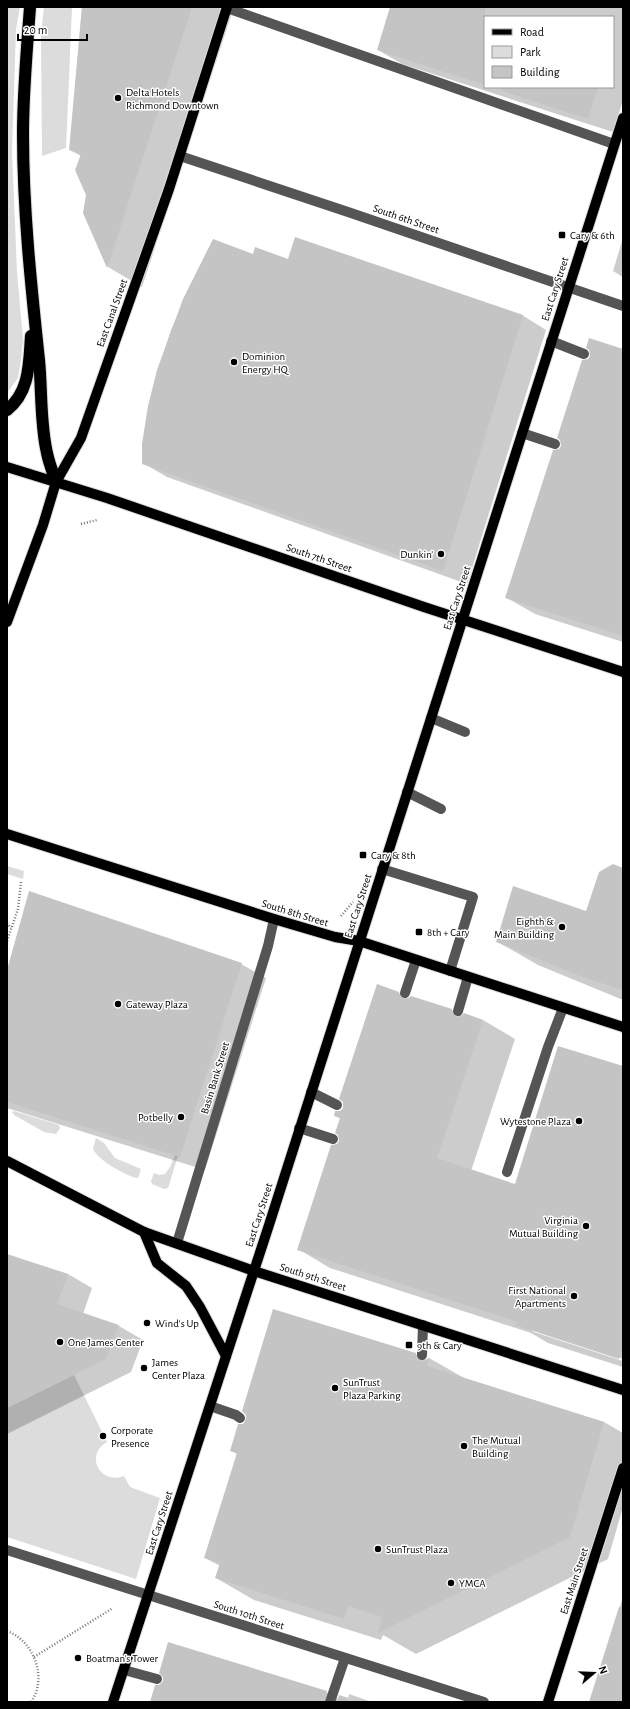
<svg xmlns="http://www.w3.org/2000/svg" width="630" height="1709" font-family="'Alegreya Sans',sans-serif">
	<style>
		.green { fill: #dcdcdc }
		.shadow { fill: #0003; fill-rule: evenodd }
		.building { fill: #c4c4c4 }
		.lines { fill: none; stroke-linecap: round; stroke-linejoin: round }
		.major-casing { stroke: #dbdbdb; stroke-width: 12 }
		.highway-casing { stroke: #dbdbdb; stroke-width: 14 }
		.path { stroke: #777; stroke-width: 2.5; stroke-dasharray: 1 2; stroke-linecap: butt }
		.minor { stroke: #555; stroke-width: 10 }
		.major { stroke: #000; stroke-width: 10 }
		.highway { stroke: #000; stroke-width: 12 }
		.poi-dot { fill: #000; stroke: #fff; stroke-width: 1.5 }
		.labels { text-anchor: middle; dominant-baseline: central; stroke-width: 3; stroke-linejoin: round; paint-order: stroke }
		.poi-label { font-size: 11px; fill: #000; stroke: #fff; text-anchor: start }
		.street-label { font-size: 11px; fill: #000; stroke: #fff }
	</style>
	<rect width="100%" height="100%" fill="#fff"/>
	<!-- green -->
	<g class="green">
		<polygon points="7,7 20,7 16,29 12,151 17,272 23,339 21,360 18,378 7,393"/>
		<polygon points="44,7 72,7 66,148 42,156 41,34"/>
		<polygon points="7,866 24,871 23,879 7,874"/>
		<polygon points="14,1111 59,1125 60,1128 56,1134 44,1132 14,1115 12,1112"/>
		<path d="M96,1138L104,1143L115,1158L141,1169L138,1178C127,1177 98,1160 93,1149Z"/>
		<polygon points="175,1155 178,1156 168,1188 164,1189 152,1184 151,1181 154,1173 159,1175 165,1174 170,1167"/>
		<path d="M74,1375L107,1442C84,1455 100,1485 124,1476L130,1487L160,1498L136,1579L7,1537V1408Z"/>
	</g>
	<!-- shadow -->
	<g class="shadow">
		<polygon points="82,7 234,7 142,287 108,267 84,213 87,195 81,156 70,150"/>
		<path d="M391,7H623V100L613,132L402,64L378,50ZM485,17H613V87H485Z"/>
		<polygon points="623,238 623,277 613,271"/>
		<polygon points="254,255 289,261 522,315 546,330 467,584 167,477 143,463 158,370 171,330 197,272"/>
		<polygon points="623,350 623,642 535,614 507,598 560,450"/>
		<polygon points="623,869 623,1000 538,965 498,942 586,913"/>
		<polygon points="241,964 266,978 205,1170 7,1108 7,970"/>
		<polygon points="398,993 409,999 451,1010 462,1016 483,1020 515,1039 471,1171 515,1185 623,1067 623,1359 530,1329 534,1332 623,1361 623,1367 548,1343 531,1333 330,1268 298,1249 340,1141 340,1118 335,1115 344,1108 344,1101"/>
		<polygon points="7,1255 68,1274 92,1288 83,1314 119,1326 143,1340 131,1372 7,1434"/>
		<polygon points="415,1354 427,1360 429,1358 466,1379 604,1422 623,1433 623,1507 608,1559 416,1654 383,1635 381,1640 254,1600 216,1578 220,1566 205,1558 237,1454 231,1451 243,1425"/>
		<polygon points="623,1597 623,1702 592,1702 590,1701"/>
		<polygon points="326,1692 339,1699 340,1696 348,1699 349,1694 372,1702 150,1702"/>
	</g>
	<!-- building -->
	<g class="building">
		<polygon points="82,7 192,7 107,268 83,213 86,195 75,170 81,154 69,150"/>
		<polygon points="390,7 485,7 485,85 377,50"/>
		<polygon points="503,87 598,87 588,119 502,91"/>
		<polygon points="295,237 523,315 443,571 142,464 142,444 148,406 157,370 183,299 213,239 253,254 255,247 288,259"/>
		<polygon points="589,338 623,349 623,636 505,598 553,450 559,449 561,446 560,440 557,438 582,360 588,359 590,356 589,350 586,348"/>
		<polygon points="613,864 623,868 623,990 580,976 496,942 513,886 586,911 599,872"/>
		<polygon points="29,891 242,963 180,1157 7,1102 7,970"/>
		<polygon points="377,984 399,992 400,997 403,999 407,999 411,996 452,1009 452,1013 456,1017 460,1017 464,1013 483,1020 437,1158 515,1184 558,1046 623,1066 623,1346 619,1359 515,1325 518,1322 297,1250 331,1145 337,1144 339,1141 338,1135 335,1133 340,1118 334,1116 335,1111 340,1111 343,1108 343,1102 339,1099"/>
		<polygon points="7,1254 68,1274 57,1304 119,1325 106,1359 7,1408"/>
		<polygon points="273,1309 416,1353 416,1358 419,1361 425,1361 429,1357 427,1366 604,1422 570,1537 378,1633 382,1617 348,1606 344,1619 215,1578 220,1563 204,1558 237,1453 230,1451 238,1424 243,1424 246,1419 246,1415 242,1411"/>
		<polygon points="619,1607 623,1608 623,1702 589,1702"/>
		<polygon points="168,1642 327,1691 324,1702 150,1702 155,1685 159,1685 163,1681 163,1677 159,1673"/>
		<polygon points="339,1695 348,1698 347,1702 337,1702"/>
	</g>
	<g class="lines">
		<defs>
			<g id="major">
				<polyline points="7,467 107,498 424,607 623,672"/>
				<polyline points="7,622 43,525 56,482 81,438 169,189 227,7"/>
				<polyline points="7,834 274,919 335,937 359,941 623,1027"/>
				<polyline points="7,1161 144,1232 254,1271 623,1390"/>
				<polyline points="144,1232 157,1263 186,1286 200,1307 226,1356"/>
				<polyline points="113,1702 269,1225 623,118"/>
				<polyline points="548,1702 623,1468"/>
			</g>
			<g id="highway">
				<path d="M30,7C27,49 23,91 23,134C23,209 31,285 39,360C42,390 40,423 47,453C49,463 53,473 56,482"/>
				<path d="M7,410C30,392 29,363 31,336"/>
			</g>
		</defs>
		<!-- major casing -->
		<use href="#major" class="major-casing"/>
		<!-- highway casing -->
		<use href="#highway" class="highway-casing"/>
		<!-- path -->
		<g class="path">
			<polyline points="81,524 97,520"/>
			<polyline points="341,916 353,902"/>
			<polyline points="7,923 11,928"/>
			<polyline points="7,941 18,909 21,882"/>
			<path d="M7,1631C34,1641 48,1678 31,1702"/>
			<polyline points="34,1657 113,1608"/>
		</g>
		<!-- minor -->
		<g class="minor">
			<polyline points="227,8 614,144"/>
			<polyline points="180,156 348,212 623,306"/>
			<polyline points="551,341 584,354"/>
			<polyline points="522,433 555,444"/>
			<polyline points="431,718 465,732"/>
			<polyline points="407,792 441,809"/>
			<polyline points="382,869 473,897 450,971"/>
			<polyline points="405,993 416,960"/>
			<polyline points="458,1011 468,977"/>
			<polyline points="311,1092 337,1105"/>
			<polyline points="299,1128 333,1139"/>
			<polyline points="507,1172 548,1047 563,1008"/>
			<polyline points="177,1243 268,946 274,919"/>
			<polyline points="422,1355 423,1325"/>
			<polyline points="210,1406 236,1415 240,1418"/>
			<polyline points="7,1550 484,1702"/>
			<polyline points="124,1670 157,1679"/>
			<polyline points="330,1702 345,1658"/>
		</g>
		<!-- major -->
		<use href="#major" class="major"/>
		<!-- highway -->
		<use href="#highway" class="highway"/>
	</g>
	<!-- markers -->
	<g class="poi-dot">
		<circle cx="118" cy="98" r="4"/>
		<rect x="558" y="231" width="8" height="8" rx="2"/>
		<circle cx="234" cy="362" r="4"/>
		<circle cx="441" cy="554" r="4"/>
		<rect x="359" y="851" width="8" height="8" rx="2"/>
		<circle cx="562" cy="927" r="4"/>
		<rect x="415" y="928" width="8" height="8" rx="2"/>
		<circle cx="118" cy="1004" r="4"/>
		<circle cx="181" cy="1117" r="4"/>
		<circle cx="579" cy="1121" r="4"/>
		<circle cx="586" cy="1226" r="4"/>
		<circle cx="574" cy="1296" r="4"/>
		<circle cx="147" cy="1323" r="4"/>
		<circle cx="60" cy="1342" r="4"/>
		<rect x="405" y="1341" width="8" height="8" rx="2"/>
		<circle cx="144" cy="1368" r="4"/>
		<circle cx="335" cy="1388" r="4"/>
		<circle cx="103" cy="1436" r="4"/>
		<circle cx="464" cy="1446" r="4"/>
		<circle cx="378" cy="1549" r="4"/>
		<circle cx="451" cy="1583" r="4"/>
		<circle cx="78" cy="1658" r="4"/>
	</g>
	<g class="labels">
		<!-- poi labels -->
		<g class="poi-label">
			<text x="126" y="92">Delta Hotels<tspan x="126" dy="13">Richmond Downtown</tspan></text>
			<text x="570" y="235">Cary &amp; 6th</text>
			<text x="242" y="356">Dominion<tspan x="242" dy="13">Energy HQ</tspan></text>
			<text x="433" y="554" text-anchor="end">Dunkin'</text>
			<text x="371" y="855">Cary &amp; 8th</text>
			<text x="554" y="921" text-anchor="end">Eighth &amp;<tspan x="554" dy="13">Main Building</tspan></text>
			<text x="427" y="932">8th + Cary</text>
			<text x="126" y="1004">Gateway Plaza</text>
			<text x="173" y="1117" text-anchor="end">Potbelly</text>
			<text x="571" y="1121" text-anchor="end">Wytestone Plaza</text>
			<text x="578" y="1220" text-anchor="end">Virginia<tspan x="578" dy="13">Mutual Building</tspan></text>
			<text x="566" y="1290" text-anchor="end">First National<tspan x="566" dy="13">Apartments</tspan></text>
			<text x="155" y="1323">Wind's Up</text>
			<text x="68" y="1342">One James Center</text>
			<text x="417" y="1345">9th &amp; Cary</text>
			<text x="152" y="1362">James<tspan x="152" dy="13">Center Plaza</tspan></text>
			<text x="343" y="1382">SunTrust<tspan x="343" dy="13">Plaza Parking</tspan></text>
			<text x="111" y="1430">Corporate<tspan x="111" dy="13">Presence</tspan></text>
			<text x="472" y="1440">The Mutual<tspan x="472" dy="13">Building</tspan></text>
			<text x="386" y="1549">SunTrust Plaza</text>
			<text x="459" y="1583">YMCA</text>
			<text x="86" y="1658">Boatman's Tower</text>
		</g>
		<!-- street labels -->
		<g class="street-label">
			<text transform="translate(406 219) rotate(19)">South 6th Street</text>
			<text transform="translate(555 289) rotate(-72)">East Cary Street</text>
			<text transform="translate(112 313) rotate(-70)">East Canal Street</text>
			<text transform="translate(319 558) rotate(19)">South 7th Street</text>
			<text transform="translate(457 598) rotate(-72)">East Cary Street</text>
			<text transform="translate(358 906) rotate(-72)">East Cary Street</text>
			<text transform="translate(295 913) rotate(17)">South 8th Street</text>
			<text transform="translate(215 1078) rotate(-73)">Basin Bank Street</text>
			<text transform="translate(259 1215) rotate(-72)">East Cary Street</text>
			<text transform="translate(313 1277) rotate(18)">South 9th Street</text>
			<text transform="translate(159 1523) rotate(-72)">East Cary Street</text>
			<text transform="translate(574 1581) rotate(-72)">East Main Street</text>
			<text transform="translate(249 1615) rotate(18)">South 10th Street</text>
		</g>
	</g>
	<!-- border -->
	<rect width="630" height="1709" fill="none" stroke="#000000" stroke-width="16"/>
	<!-- legend -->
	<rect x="484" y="16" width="130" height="72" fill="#ffffff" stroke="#999999"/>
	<rect x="492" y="29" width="20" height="6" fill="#000000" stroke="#999999"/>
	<text x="520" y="36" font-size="12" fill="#000000">Road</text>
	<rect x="492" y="46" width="20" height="12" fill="#dcdcdc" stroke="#999999"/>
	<text x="520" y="56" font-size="12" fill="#000000">Park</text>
	<rect x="492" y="66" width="20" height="12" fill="#c4c4c4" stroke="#999999"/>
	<text x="520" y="76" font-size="12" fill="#000000">Building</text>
	<!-- north arrow -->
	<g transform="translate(594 1673) rotate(71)" stroke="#ffffff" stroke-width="3" paint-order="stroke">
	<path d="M0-3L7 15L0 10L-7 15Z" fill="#000000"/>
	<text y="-6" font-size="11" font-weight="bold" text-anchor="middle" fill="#000000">N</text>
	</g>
	<!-- scale -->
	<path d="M18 34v6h69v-6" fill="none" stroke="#000000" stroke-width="2"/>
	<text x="24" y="34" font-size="12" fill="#000000" stroke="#ffffff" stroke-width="3" paint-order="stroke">20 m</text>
</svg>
